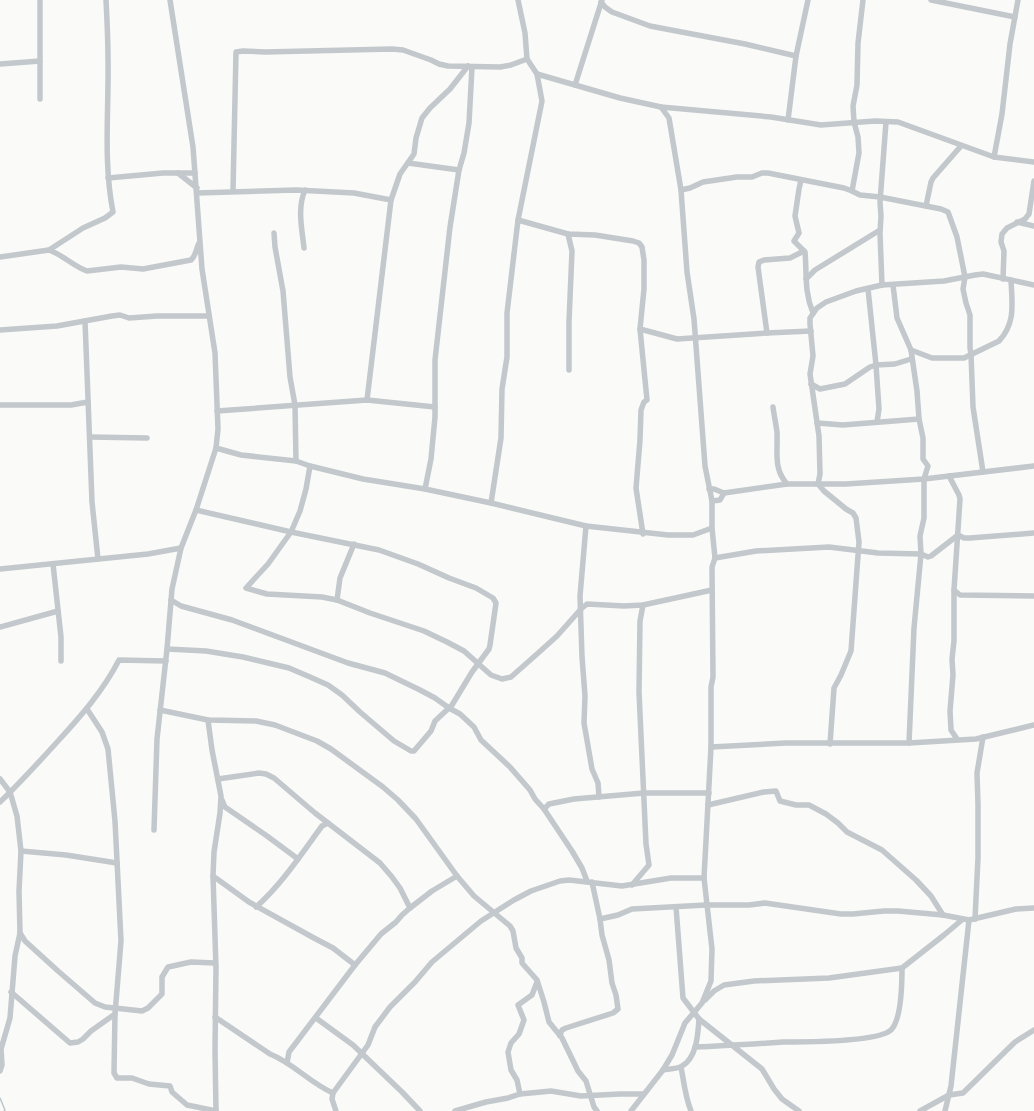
<svg xmlns="http://www.w3.org/2000/svg" width="1034" height="1111" font-family="'Sofia Sans Condensed',sans-serif">
	<style>
		.lines { fill: none; stroke-linecap: round; stroke-linejoin: round }
		.stream { stroke: #bbc7cb; stroke-width: 1.5 }
		.minor { stroke: #c3c8cc; stroke-width: 5.5 }
	</style>
	<rect width="100%" height="100%" fill="#fafaf8"/>
	<g class="lines">
		<!-- stream -->
		<polyline class="stream" points="0,1098 5,1110 4,1111"/>
		<!-- minor -->
		<g class="minor">
			<polyline points="931,0 1015,17"/>
			<polyline points="601,2 605,7 612,12 650,26 745,44 796,56"/>
			<polyline points="0,64 40,61"/>
			<polyline points="537,74 620,98 661,107 771,117 821,125 875,121 898,122 994,157 1034,162"/>
			<polyline points="575,85 602,0"/>
			<polyline points="40,99 40,0"/>
			<polyline points="788,120 796,56 808,0"/>
			<polyline points="994,157 1002,114 1010,44 1018,0"/>
			<polyline points="408,163 459,170"/>
			<polyline points="178,173 197,188"/>
			<polyline points="108,178 163,173 195,173"/>
			<path d="M801,180L799,189L795,216L799,233L794,241L805,252C807,274 804,291 813,313"/>
			<polyline points="681,190 690,188 703,182 737,177 752,177 762,173 768,173 844,188 852,191 859,153 858,137 854,122 853,106 857,85 858,43 863,0"/>
			<polyline points="233,191 236,52 243,51 265,52 392,49 403,50 431,60 439,64 448,66 500,67 511,65 527,59"/>
			<polyline points="852,191 860,195 880,197 941,209 948,212 957,237 965,277 963,289 966,303 970,315 970,348 971,354 973,407 983,472"/>
			<polyline points="197,193 296,190 354,193 391,200"/>
			<polyline points="926,206 931,182 933,178 961,146"/>
			<polyline points="518,220 568,234 595,235 633,241 639,243 642,247 644,260 644,289 640,329 647,400 644,402 641,410 640,440 636,488 643,534"/>
			<polyline points="1017,222 1034,226"/>
			<polyline points="274,233 275,247 283,291 290,377 295,405 296,461"/>
			<polyline points="568,234 572,251 569,322 569,370"/>
			<path d="M304,248C302,229 297,208 305,190"/>
			<path d="M49,250C63,255 73,266 87,271L121,267L143,269L191,260C196,256 196,249 199,243"/>
			<path d="M0,257L49,250L83,228L105,218L113,212C103,161 109,110 108,59C108,39 107,19 106,0"/>
			<polyline points="806,279 815,270 880,230"/>
			<polyline points="1003,279 1004,251 1001,242 1002,234 1007,228 1025,219 1029,214 1034,181"/>
			<polyline points="882,285 880,233 881,216 880,202 886,122"/>
			<polyline points="893,285 897,318 911,350 917,391 919,419 923,438 923,459 928,466 924,479 924,518 920,536 921,554 914,628 909,743"/>
			<polyline points="868,289 876,365 879,409 877,422"/>
			<polyline points="85,321 92,502 98,559"/>
			<polyline points="640,329 677,339 767,333 811,331"/>
			<polyline points="0,330 57,326 112,316 120,315 129,318 157,316 209,316"/>
			<polyline points="767,333 758,267 759,262 764,260 790,258 804,251"/>
			<path d="M911,350L932,358H964L999,341C1016,323 1012,303 1011,280"/>
			<polyline points="811,384 820,389 845,384 870,367 876,365 895,364 911,359"/>
			<polyline points="367,400 391,200 400,174 414,154 416,138 422,118 430,108 450,89 468,66"/>
			<polyline points="0,405 71,405 88,402"/>
			<path d="M773,407C774,415 776,424 777,432C778,452 773,468 787,484"/>
			<polyline points="217,411 367,400 435,407"/>
			<polyline points="817,423 843,425 919,419"/>
			<polyline points="90,437 147,438"/>
			<polyline points="216,448 241,455 296,461 310,466 363,479 425,489 491,503 586,526 668,535 693,535 712,528"/>
			<polyline points="310,466 306,489 300,511 291,532 268,564 246,588 267,594 322,597 337,600 370,613 424,631 447,642 464,651 491,675 502,679 511,677 537,654 557,636 581,609 587,604 624,606 643,605 712,590"/>
			<polyline points="949,476 959,495 960,499 954,590 954,641 952,659 953,675 950,711 951,730 957,739"/>
			<polyline points="425,489 431,459 435,417 435,360 450,227 459,170 464,153 469,123 472,67"/>
			<polyline points="709,489 714,489 724,493 787,484 846,484 924,479 1034,466"/>
			<polyline points="712,501 720,500 724,493"/>
			<polyline points="491,503 501,438 502,389 507,357 507,313 518,220 542,101 537,74 527,59 525,33 518,0"/>
			<polyline points="586,526 580,596 582,657 585,696 584,723 592,769 598,783 599,797"/>
			<polyline points="715,558 756,551 829,547 878,553 921,554 928,557 931,556 958,535 964,538 970,538 1034,533"/>
			<polyline points="53,564 61,637 61,661"/>
			<polyline points="0,569 148,554 181,548"/>
			<polyline points="954,590 960,595 1034,596"/>
			<polyline points="171,600 181,606 232,620 348,663 385,673 420,690 435,698 449,708 452,705 472,672 489,649 490,645 496,603 493,598 476,588 449,578 418,564 379,550 291,532 196,510"/>
			<polyline points="337,600 340,578 354,544"/>
			<polyline points="0,627 58,611"/>
			<polyline points="167,649 206,651 243,657 289,668 310,677 328,685 342,695 360,712 394,741 411,751 414,751 431,731 435,721 449,708 460,714 474,727 481,740 510,767 530,790 535,799 544,809 572,851 582,868 587,881"/>
			<polyline points="87,709 102,732 108,749 115,821 121,941 115,1014 114,1073 117,1078 132,1078 149,1084 170,1086 172,1092 187,1105 216,1111"/>
			<polyline points="160,710 208,720 256,721 275,725 317,741 331,749 383,787 398,800 416,819 457,876 474,896 510,926 513,931 516,948 522,958 522,963 537,980 544,1002 549,1022 562,1038 578,1071 586,1081 594,1107 597,1111"/>
			<polyline points="208,720 212,750 221,796 220,813 214,852 213,876 216,968 215,1049 216,1111"/>
			<polyline points="830,744 834,688 841,675 851,651 859,542 856,518 853,513 846,509 824,491 818,484 820,474 819,436 810,374 813,356 810,324 810,318 817,308 826,302 856,291 882,285 944,281 975,275 983,274 1034,285"/>
			<polyline points="711,747 786,743 909,743 976,739 1034,725"/>
			<polyline points="0,779 10,792 17,816 21,851 19,891 20,933 15,956 10,1018 1,1049 2,1065 0,1071"/>
			<polyline points="218,779 259,773 266,774 274,778 315,813 380,863 392,877 400,888 410,908"/>
			<polyline points="222,800 225,807 267,836 298,859"/>
			<path d="M0,802C20,783 39,762 58,741C81,716 103,691 119,660L166,661"/>
			<polyline points="708,805 764,792 776,791 780,801 796,805 809,805 826,814 838,823 847,832 882,850 916,880 931,896 943,915"/>
			<polyline points="544,809 549,804 574,799 644,793 709,793"/>
			<polyline points="154,830 157,739 167,649 172,589 181,548 196,510 216,448 218,429 215,353 202,269 193,147 170,0"/>
			<polyline points="21,851 66,855 117,863"/>
			<polyline points="213,876 249,902 314,938 333,948 355,965"/>
			<polyline points="632,885 649,865 646,844 639,692 640,621 643,605"/>
			<path d="M256,907C282,884 302,853 322,826L328,823"/>
			<polyline points="676,907 683,998 699,1019 762,1069 774,1089 782,1099 799,1111"/>
			<polyline points="600,919 618,915 632,909 706,905 749,905 765,903 841,914 853,914 884,911 898,911 943,915 969,920 1016,909 1034,908"/>
			<polyline points="975,919 978,858 978,805 977,773 983,737"/>
			<polyline points="20,933 25,941 58,971 95,1003 105,1007 142,1011 148,1008 162,994 162,977 168,967 191,962 215,963"/>
			<polyline points="11,992 70,1043 78,1042 83,1039 91,1031 115,1014"/>
			<polyline points="705,1000 714,991 724,985 754,981 829,978 902,968 944,935 963,919"/>
			<path d="M215,1017L270,1054C293,1063 310,1083 333,1093"/>
			<polyline points="316,1018 353,1045 402,1092 420,1111"/>
			<polyline points="560,1036 562,1030 566,1028 613,1013 618,1009 616,995 612,983 609,960 602,935 600,919 592,882"/>
			<path d="M695,1047C724,1046 754,1044 783,1042C803,1042 878,1042 891,1030C902,1019 902,982 902,968"/>
			<polyline points="287,1063 289,1052 355,965 381,934 396,922 402,915 410,908 432,891 457,876"/>
			<path d="M681,1067C684,1082 685,1096 691,1111"/>
			<path d="M663,1070C669,1069 677,1069 682,1066C697,1058 698,1033 699,1019"/>
			<polyline points="520,1094 517,1080 511,1070 508,1052 511,1043 519,1034 524,1020 518,1005 532,995 537,982"/>
			<polyline points="336,1111 332,1099 333,1093 368,1045 375,1027 390,1007 415,982 432,962 481,921 514,900 531,891 560,881 569,880 622,886 671,878 704,878"/>
			<polyline points="455,1111 486,1102 508,1098 520,1094 541,1092 551,1091 581,1096 620,1094 643,1094"/>
			<polyline points="631,1111 663,1070 672,1055 685,1023 702,1003 711,981 712,949 704,878 711,747 711,687 713,677 712,567 715,558 712,528 712,501 705,466 694,319 687,272 681,190 669,118 661,107"/>
			<polyline points="920,1111 949,1095 963,1093 1015,1042 1034,1030"/>
			<polyline points="945,1111 951,1086 969,920"/>
		</g>
	</g>
</svg>
